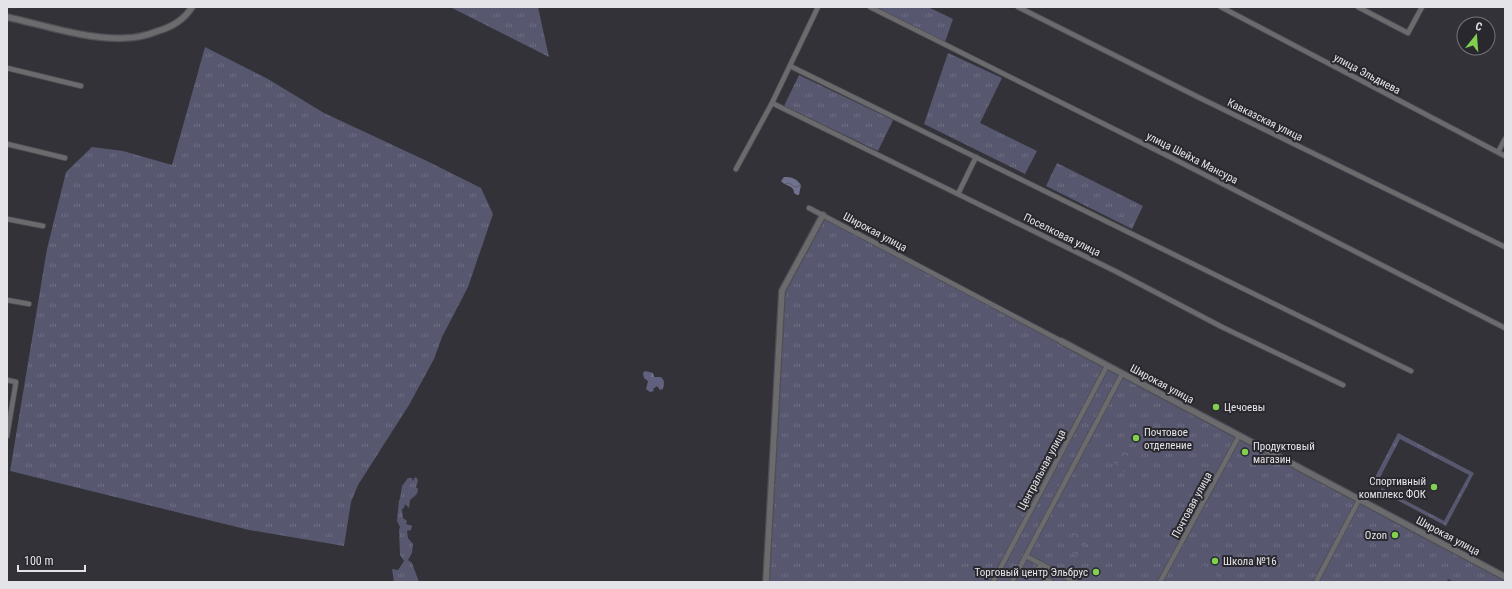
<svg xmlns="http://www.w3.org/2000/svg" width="1512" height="589" font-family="'Roboto Condensed',sans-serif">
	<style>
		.grass { fill: url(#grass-tufts) }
		.forest { fill: url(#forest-firs) }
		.park { fill: url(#park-crowns) }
		.pitch { fill: #57576f }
		.water { fill: url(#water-waves) }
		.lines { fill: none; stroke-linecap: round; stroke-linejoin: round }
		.minor-casing { stroke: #4e4e54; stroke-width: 6 }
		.tertiary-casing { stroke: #4e4e54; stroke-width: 8 }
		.minor { stroke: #6b6b6e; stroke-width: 4.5 }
		.tertiary { stroke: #6b6b6e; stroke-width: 5.5 }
		.poi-dot { fill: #81d050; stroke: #28282e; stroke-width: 1.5 }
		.labels { text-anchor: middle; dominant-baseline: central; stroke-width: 4; stroke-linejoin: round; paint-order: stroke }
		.street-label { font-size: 11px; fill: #e4e4e8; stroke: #28282e }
		.poi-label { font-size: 11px; fill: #e4e4e8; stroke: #28282e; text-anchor: start }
	</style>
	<defs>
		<pattern id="grass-tufts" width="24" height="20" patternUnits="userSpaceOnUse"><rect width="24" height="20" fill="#57576f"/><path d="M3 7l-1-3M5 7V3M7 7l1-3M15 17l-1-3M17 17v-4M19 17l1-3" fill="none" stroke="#6f6f84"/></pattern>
		<pattern id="forest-firs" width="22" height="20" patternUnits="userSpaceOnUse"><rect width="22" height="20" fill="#61617f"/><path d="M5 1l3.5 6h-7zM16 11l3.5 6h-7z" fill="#787891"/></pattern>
		<pattern id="park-crowns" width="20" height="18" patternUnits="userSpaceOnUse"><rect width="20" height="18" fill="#57576f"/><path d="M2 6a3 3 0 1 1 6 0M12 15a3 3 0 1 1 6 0" fill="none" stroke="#6f6f84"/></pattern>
		<pattern id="water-waves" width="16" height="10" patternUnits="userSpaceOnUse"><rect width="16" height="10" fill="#70708f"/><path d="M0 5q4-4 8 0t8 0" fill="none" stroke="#5c5c6e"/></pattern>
	</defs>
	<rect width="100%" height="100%" fill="#323238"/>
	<!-- grass -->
	<g class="grass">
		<polygon points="450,7 538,7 549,57"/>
		<polygon points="874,7 928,7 953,19 945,42"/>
		<polygon points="205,47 268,79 324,113 427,161 481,188 493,214 468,287 442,337 434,359 409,405 358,485 351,502 344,546 249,530 10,471 47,249 66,172 92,147 123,151 172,165"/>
		<polygon points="948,53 1002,78 980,123 1037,151 1025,174 924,124"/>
		<polygon points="799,75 893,120 878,151 784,106"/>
		<polygon points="1057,163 1143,206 1132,229 1046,186"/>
		<polygon points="823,215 1505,577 1505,582 1454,582 1448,579 1447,582 766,582 782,291"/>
		<polygon points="1398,433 1474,473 1446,526 1380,491 1382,488 1444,521 1469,475 1400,439 1375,487 1371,485"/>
		<polygon points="415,477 417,478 418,481 416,487 418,489 417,494 410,500 409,508 405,504 404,508 402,509 403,518 407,521 406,524 412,526 411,530 407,531 408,538 413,544 412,553 408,560 412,563 419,582 394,582 392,569 398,570 404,561 400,555 399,530 400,527 397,521 399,500 400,499 402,486 408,478 412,478 413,481"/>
	</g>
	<!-- forest -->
	<polygon class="forest" points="645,371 653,373 654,377 661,377 664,381 663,389 660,390 657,386 653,389 654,391 650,392 646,389 648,381 644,378 643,373"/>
	<!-- park -->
	<g class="park">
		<polygon points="1123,446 1135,452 1124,472 1112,466"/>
		<polygon points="1077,529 1089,535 1078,555 1067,549"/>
	</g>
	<!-- pitch -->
	<path class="pitch" d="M1197,565C1208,565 1218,570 1218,582H1182L1188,571Z"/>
	<!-- water -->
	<path class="water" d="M784,177C792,177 796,178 801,185L799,195H797L794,193C794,185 786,187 781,181Z"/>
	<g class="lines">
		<defs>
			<g id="minor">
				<polyline points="870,7 1172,158 1505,328"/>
				<polyline points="1018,7 1200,98 1505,247"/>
				<polyline points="1221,7 1505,156"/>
				<polyline points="1358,7 1408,33 1422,7"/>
				<polyline points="790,66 1411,371"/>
				<polyline points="7,68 81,86"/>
				<polyline points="772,103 1115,271 1222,327 1343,385"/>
				<polyline points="7,144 65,158"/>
				<polyline points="1498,152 1505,139"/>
				<polyline points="736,169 772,103 818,7"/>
				<polyline points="958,194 976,157"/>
				<polyline points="809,208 1061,341"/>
				<polyline points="7,219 43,226"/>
				<polyline points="7,300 29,304"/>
				<polyline points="7,380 16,382 7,436"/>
				<polyline points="1026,556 1075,582"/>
				<polyline points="1041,564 1036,574 1051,582"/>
				<polyline points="993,582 1107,366"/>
				<polyline points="1012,582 1122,374"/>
				<polyline points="1160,582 1239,436"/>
				<polyline points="1316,582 1359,500"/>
			</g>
			<g id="tertiary">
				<path d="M7,17C43,25 88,40 125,38C136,38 148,35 158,31C172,27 184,20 192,7"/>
				<polyline points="1061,341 1505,577"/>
				<polyline points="766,582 782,291 823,215"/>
			</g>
		</defs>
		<!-- minor casing -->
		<use href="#minor" class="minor-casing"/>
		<!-- tertiary casing -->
		<use href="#tertiary" class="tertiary-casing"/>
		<!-- minor -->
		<use href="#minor" class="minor"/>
		<!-- tertiary -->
		<use href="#tertiary" class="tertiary"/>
	</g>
	<!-- markers -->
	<g class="poi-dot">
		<circle cx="1216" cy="407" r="4"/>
		<circle cx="1136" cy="438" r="4"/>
		<circle cx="1245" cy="452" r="4"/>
		<circle cx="1434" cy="487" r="4"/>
		<circle cx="1395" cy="535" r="4"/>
		<circle cx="1215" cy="561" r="4"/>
		<circle cx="1096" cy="572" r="4"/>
	</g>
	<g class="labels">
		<!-- street labels -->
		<g class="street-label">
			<text transform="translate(1367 74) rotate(28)">улица Эльдиева</text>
			<text transform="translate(1265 120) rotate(26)">Кавказская улица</text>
			<text transform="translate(1192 158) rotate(27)">улица Шейха Мансура</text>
			<text transform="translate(875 232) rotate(28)">Широкая улица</text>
			<text transform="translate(1062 235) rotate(26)">Поселковая улица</text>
			<text transform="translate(1162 384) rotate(28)">Широкая улица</text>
			<text transform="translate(1042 470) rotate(-62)">Центральная улица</text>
			<text transform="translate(1192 505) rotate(-62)">Почтовая улица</text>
			<text transform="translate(1448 536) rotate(28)">Широкая улица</text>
		</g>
		<!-- poi labels -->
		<g class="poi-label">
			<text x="1224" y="407">Цечоевы</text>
			<text x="1144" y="432">Почтовое<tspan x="1144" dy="13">отделение</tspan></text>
			<text x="1253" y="446">Продуктовый<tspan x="1253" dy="13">магазин</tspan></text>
			<text x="1426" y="481" text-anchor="end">Спортивный<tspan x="1426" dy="13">комплекс ФОК</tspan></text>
			<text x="1387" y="535" text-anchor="end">Ozon</text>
			<text x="1223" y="561">Школа №16</text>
			<text x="1088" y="572" text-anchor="end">Торговый центр Эльбрус</text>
		</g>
	</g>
	<!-- border -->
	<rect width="1512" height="589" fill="none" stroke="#e4e4e8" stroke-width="16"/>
	<!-- north arrow -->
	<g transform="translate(1476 36) rotate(17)"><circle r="19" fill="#28282e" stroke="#737378"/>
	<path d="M0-3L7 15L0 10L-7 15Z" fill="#81d050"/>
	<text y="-6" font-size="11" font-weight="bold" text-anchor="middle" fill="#e4e4e8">С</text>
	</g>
	<!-- scale -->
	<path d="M18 565v6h67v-6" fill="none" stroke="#e4e4e8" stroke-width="2"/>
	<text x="24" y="565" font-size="12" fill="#e4e4e8" stroke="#28282e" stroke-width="3" paint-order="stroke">100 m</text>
</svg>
